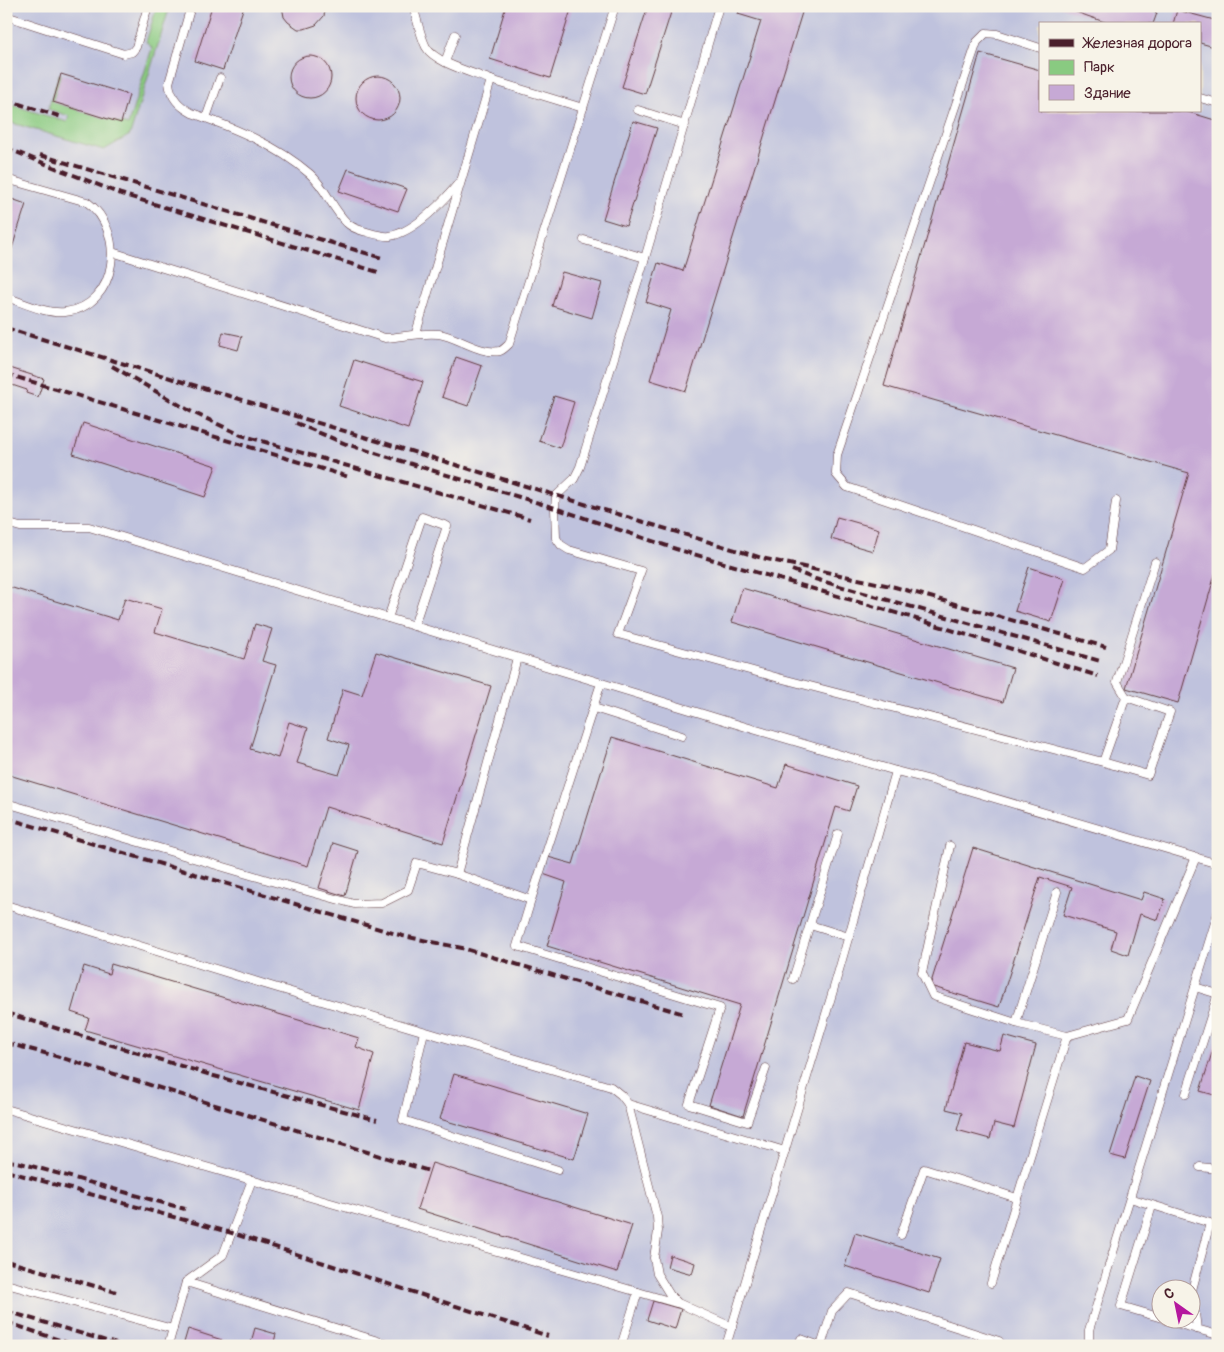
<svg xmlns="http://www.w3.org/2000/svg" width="1224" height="1352" font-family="Pangolin,sans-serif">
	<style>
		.industrial { fill: #bfc2dd; fill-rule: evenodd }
		.green { fill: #89ca81; stroke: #6a7456 }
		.building { fill: #c6a9d5 }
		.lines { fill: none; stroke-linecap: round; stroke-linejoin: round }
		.service-casing { stroke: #623c41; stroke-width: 9 }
		.path { stroke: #623c41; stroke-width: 2.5; stroke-dasharray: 1 4; stroke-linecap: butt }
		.service { stroke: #fff; stroke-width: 8 }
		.rail { stroke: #4a1f2b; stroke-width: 4; stroke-dasharray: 8 4; stroke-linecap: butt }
	</style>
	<rect width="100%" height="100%" fill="#f7f3e8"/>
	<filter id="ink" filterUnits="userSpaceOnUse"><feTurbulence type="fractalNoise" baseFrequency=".02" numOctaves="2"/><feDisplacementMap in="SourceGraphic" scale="10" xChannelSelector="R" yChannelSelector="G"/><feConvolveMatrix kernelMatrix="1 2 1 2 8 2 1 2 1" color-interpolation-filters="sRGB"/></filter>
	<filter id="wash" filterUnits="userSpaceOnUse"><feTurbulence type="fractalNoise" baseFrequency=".0096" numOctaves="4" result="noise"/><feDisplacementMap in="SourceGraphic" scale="20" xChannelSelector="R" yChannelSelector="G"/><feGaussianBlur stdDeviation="1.12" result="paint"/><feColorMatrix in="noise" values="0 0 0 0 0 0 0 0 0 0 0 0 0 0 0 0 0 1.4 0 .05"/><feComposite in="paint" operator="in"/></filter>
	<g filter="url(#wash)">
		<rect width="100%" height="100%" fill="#e9dfbc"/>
		<!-- industrial -->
		<path class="industrial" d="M6,6H1218V1346H6ZM1040,24H1200V111H1040ZM1162,1290H1192V1320H1162Z"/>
		<!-- green -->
		<polygon class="green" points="157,6 170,6 130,135 104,150 12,123 6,109 6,103 67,122 69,116 48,109 59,74 61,74 53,102 128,125 152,48 146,42"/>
		<g id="blocks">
			<!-- building -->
			<g class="building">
				<polygon points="212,6 244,6 223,70 195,61"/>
				<polygon points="282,6 325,6 325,10 324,16 316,25 304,29 298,29 288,22 284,17"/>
				<polygon points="506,6 572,6 550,78 490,59"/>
				<polygon points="648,6 673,6 645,94 622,87"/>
				<polygon points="741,6 804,6 686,391 650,380 671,310 646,302 658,263 683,271 761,21 738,14"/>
				<polygon points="1059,6 1137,6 1157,13 1153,24 1110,24"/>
				<polygon points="1177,10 1218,21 1218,48 1200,43 1200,24 1173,24"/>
				<polygon points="980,53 1040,70 1040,111 1185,111 1218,121 1218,564 1178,703 1126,688 1189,473 884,386"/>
				<circle cx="310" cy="77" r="21"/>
				<polygon points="61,74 129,95 121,123 53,102"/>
				<circle cx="378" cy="98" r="22"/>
				<polygon points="633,121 657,128 626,226 603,219"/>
				<polygon points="348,169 407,189 398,211 339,191"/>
				<polygon points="6,197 26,204 7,264 6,264"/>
				<polygon points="562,272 602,283 592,318 552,306"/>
				<polygon points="223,332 242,336 238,350 220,345"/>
				<polygon points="456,357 482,366 468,406 442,397"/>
				<polygon points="354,360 423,382 408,429 339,406"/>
				<polygon points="10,368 44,379 38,397 26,393 27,390 6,383"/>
				<polygon points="554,396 574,402 560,448 539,441"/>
				<polygon points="83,423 216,466 205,497 73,454"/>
				<polygon points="837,517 879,529 873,551 831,539"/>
				<polygon points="1029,567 1065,579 1051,622 1015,611"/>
				<polygon points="6,586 118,620 125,598 162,609 155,632 244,659 255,624 272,629 262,661 276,665 250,749 278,758 289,722 308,728 297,763 339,775 349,745 328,738 343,689 362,695 376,652 491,686 443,843 326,807 308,866 6,774"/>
				<polygon points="742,588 1013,668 1003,702 732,622"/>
				<polygon points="612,737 778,788 786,764 857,786 849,811 836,807 743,1116 709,1105 740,1005 547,946 566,882 543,874 548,857 573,864"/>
				<polygon points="333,843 358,851 345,896 319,888"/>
				<polygon points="973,848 1141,900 1144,892 1165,899 1158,920 1140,914 1128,955 1111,949 1116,931 1063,915 1072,887 1040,877 999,1007 930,986"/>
				<polygon points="111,964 359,1038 356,1047 374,1054 359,1110 85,1030 89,1018 71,1012 84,966 109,974"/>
				<polygon points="1004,1036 1036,1045 1014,1128 994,1123 990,1139 957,1130 962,1113 946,1109 964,1042 1000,1051"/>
				<polygon points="1217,1037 1218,1037 1218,1096 1200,1091"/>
				<polygon points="454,1074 588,1114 574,1159 440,1119"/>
				<polygon points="1135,1076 1150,1081 1125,1159 1110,1155"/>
				<polygon points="432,1163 632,1225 617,1272 417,1209"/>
				<polygon points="855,1233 940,1259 929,1293 845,1266"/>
				<polygon points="670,1255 695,1263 692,1274 667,1267"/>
				<polygon points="653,1301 681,1309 675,1329 647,1320"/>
				<polygon points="255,1328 276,1334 273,1346 250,1346"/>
				<polygon points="188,1329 222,1340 221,1346 183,1346"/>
			</g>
		</g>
	</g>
	<g filter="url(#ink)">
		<use href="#blocks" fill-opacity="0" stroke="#623c41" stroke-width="1"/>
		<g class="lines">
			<defs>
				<g id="service">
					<path d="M191,6L169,83C171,98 179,106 192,113C234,128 277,145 310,174C326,188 332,209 347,223C353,229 360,230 367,232C374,234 384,237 390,236C415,232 446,199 461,180"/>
					<path d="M413,6C417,19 420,35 426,47C435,63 474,73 491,80"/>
					<polyline points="719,6 645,258 580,467 574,479 556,496 555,508 556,538 561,545 569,550 641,571 618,634 779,678 1103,762 1148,775 1170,712 1126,697 1103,762"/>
					<polyline points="1211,6 1218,8"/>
					<polyline points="6,16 124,54 132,52 136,47 148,6"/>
					<polyline points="1040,48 997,34 986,33 977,42 837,455 836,474 847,487 1085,568 1109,550 1116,501"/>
					<polyline points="445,62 455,35"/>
					<polyline points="1200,98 1218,103"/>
					<polyline points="638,110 685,125"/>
					<polyline points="206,118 220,78"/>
					<path d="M6,179L87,202C126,230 119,306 65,312C46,314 24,303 6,297"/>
					<polyline points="584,240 645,258"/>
					<path d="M112,252L385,338C403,337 421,332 439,334C458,337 481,355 500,351C503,350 506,347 509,344L615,6"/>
					<polyline points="416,333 491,80 583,108"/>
					<polyline points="6,523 20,527 89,527 746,727 896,771"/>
					<polyline points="388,618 422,517 447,526 414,626"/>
					<polyline points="1126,697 1117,682 1155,562"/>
					<polyline points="594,708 682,736"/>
					<polyline points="6,803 278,883 354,904 382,903 408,890 417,863 457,874 517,658"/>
					<polyline points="950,846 922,973 933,996 1016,1023 1067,1036 1128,1019 1196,857"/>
					<polyline points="457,874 531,900 517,946 720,1008 689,1104 747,1122 766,1068"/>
					<polyline points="531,900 601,683"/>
					<polyline points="6,905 271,986 611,1087 621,1095 628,1104 657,1217 658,1231 654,1258 657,1274 670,1295 678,1303 732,1327"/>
					<polyline points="810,925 849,937"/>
					<polyline points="793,979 838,834"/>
					<polyline points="1195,987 1218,994"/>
					<polyline points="1016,1023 1057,892"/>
					<polyline points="424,1032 403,1120 558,1170"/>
					<polyline points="1186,1094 1218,994"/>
					<polyline points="628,1104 785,1151"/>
					<polyline points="6,1109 676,1303"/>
					<polyline points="1200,1167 1218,1169"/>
					<polyline points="1130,1198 1210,1223 1192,1290 1197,1329"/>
					<polyline points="1152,1206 1121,1306 1162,1318"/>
					<polyline points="901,1235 924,1169 1017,1198"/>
					<polyline points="186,1282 394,1346"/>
					<polyline points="991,1283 1067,1036"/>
					<polyline points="6,1284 173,1329"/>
					<polyline points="1165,1320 1218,1335"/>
					<polyline points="168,1346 186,1282 223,1255 252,1180"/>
					<polyline points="621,1346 638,1292"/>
					<polyline points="726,1346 835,984 896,771 950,785 1218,864"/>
					<polyline points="799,1346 801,1339 820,1346"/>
					<polyline points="821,1346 832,1311 849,1293 999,1341 997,1346"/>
					<polyline points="1092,1346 1089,1342 1089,1330 1218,913"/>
				</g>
			</defs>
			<!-- service casing -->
			<use href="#service" class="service-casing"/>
			<!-- path -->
			<polyline class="path" points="1215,853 1218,845"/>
			<!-- service -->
			<use href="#service" class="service"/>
			<!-- rail -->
			<g class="rail">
				<polyline points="6,100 62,117"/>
				<polyline points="6,148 121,194 378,272"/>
				<polyline points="40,155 382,258"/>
				<polyline points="6,328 762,558 895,587 1106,647"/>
				<polyline points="112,366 190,411 241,435 530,519"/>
				<polyline points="6,374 349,477"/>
				<polyline points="296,423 346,444 555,508 676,549 910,617 1098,676"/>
				<polyline points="792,570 815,579 1100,661"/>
				<polyline points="6,818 403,936 462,948 684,1014"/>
				<polyline points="6,1013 214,1076 377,1120"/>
				<polyline points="6,1043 56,1056 429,1171"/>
				<polyline points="6,1161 17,1162 185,1209"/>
				<polyline points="6,1171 232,1233 548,1336"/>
				<polyline points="6,1261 116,1292"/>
				<polyline points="6,1311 123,1346"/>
				<polyline points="6,1322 77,1346"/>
			</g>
		</g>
	</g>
	<!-- margin -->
	<rect width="1224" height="1352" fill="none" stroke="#f7f3e8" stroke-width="25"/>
	<!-- legend -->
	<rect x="1039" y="22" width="162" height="90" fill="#f7f3e8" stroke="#b29e9c"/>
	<rect x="1049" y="39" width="25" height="8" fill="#4a1f2b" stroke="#b29e9c"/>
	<text x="1084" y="48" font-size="15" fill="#4a1f2b">Железная дорога</text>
	<rect x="1049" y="60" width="25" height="15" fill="#89ca81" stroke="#b29e9c"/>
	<text x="1084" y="72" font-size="15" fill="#4a1f2b">Парк</text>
	<rect x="1049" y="85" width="25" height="15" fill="#c6a9d5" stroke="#b29e9c"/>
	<text x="1084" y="98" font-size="15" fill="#4a1f2b">Здание</text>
	<!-- north arrow -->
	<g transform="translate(1176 1304) rotate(327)"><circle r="24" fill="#f7f3e8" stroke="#b29e9c"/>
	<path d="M0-4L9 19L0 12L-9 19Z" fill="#b5179e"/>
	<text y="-8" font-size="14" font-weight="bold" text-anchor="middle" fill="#4a1f2b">С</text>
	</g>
</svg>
